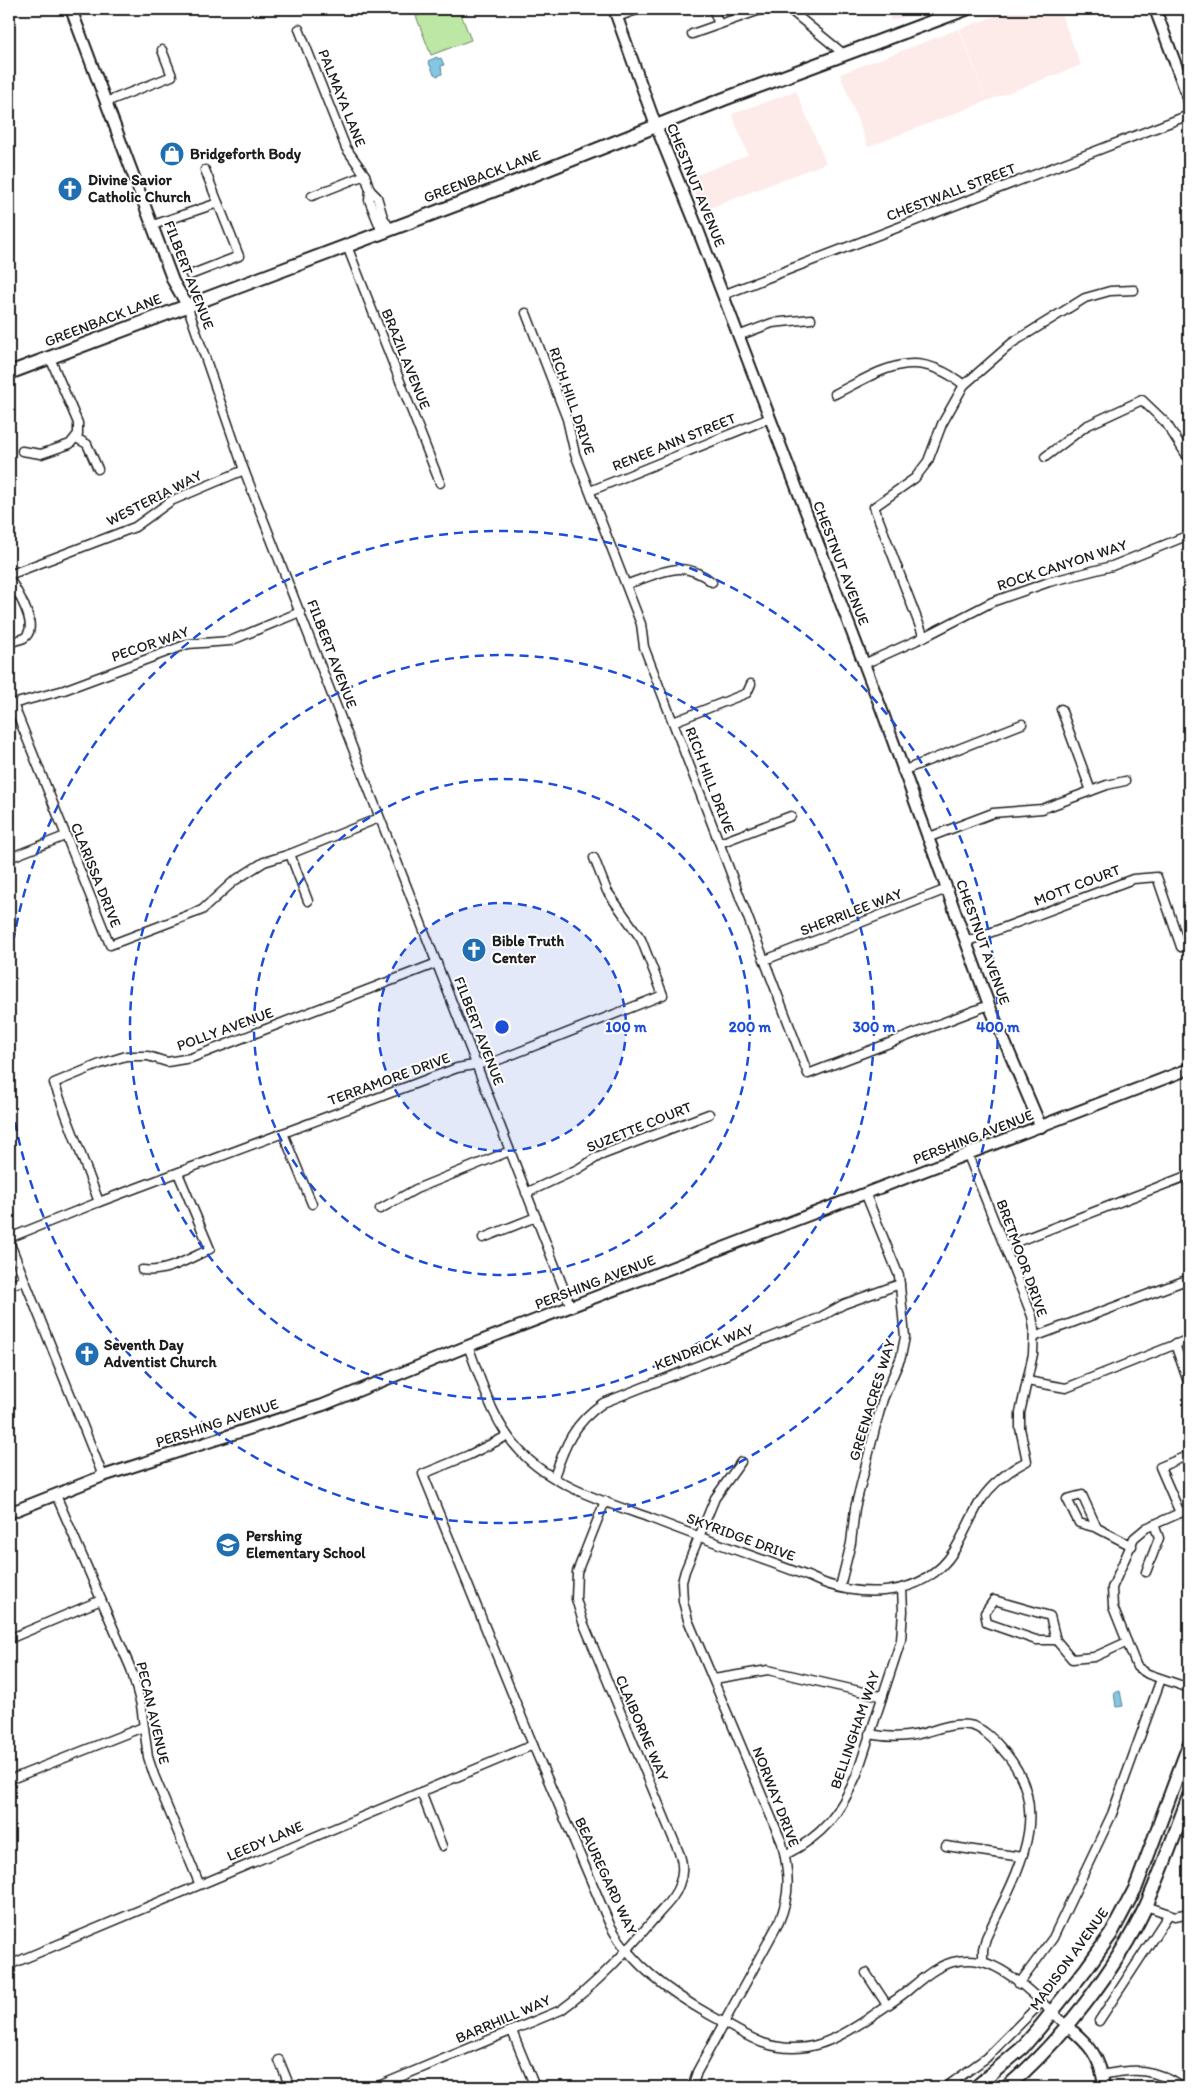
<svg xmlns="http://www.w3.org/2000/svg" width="1198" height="2096" font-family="Itim,sans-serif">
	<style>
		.built { fill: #fdebea }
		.green { fill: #bce7a4; stroke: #6c8260 }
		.water { fill: #83c7e4; stroke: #5a8394 }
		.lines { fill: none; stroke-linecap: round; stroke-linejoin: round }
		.minor-casing { stroke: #1c1c1c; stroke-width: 11 }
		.tertiary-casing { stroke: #1c1c1c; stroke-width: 14 }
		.primary-casing { stroke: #1c1c1c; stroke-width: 16 }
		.minor { stroke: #fff; stroke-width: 8 }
		.tertiary { stroke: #fff; stroke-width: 10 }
		.primary { stroke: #fff; stroke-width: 12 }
		.ring { fill: none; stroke: #1d4ed8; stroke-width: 2.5; stroke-dasharray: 9 6 }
		.labels { text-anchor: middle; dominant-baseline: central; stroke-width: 4; stroke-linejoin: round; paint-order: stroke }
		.street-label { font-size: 15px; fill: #1c1c1c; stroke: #fff }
		.poi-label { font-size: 15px; font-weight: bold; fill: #1c1c1c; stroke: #fff; text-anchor: start }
		.centre { fill: #1d4ed8; stroke: #fff; stroke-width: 2.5 }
		.ring-label { font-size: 15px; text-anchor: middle; font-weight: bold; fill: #1d4ed8; stroke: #fff; stroke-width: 4; stroke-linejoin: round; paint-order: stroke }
	</style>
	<rect width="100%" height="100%" fill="#fff"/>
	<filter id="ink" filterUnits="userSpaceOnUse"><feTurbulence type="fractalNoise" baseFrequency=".02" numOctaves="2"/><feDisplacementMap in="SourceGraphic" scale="10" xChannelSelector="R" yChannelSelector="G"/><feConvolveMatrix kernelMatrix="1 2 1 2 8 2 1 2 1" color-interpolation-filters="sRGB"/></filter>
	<g filter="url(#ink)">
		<!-- built -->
		<g class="built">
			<polygon points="886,9 922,9 891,21"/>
			<polygon points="1015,9 1059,9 1081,65 987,101 960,29"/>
			<polygon points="959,29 987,101 868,147 840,74"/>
			<polygon points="796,91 826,163 702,211 689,178 748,155 732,114"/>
		</g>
		<!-- green -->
		<polygon class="green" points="436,9 459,9 471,40 431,55 416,16"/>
		<!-- water -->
		<g class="water">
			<polygon points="437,57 438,59 441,58 444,65 441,66 442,74 438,76 434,74 428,61"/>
			<polygon points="1120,1691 1123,1706 1116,1707 1114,1693"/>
		</g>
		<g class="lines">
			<defs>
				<g id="minor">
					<polyline points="713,9 719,24"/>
					<polyline points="789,9 845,55"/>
					<polyline points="617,17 639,9"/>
					<polyline points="299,29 346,148 365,175 370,190 377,197 383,217 390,229"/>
					<polyline points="692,34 763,9"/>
					<polyline points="106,102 172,76 162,50"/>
					<polyline points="370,190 369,200 382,232"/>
					<polyline points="312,196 365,175"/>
					<polyline points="153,225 218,203"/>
					<polyline points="347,246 440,483"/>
					<polyline points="190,275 239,256 205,170"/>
					<polyline points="723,295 1189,115"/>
					<polyline points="187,305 244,470 571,1307"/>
					<polyline points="526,313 567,419 575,454 641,624 644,647 808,1074 989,1005"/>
					<polyline points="738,336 772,323 811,319"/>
					<path d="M835,394C883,370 914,345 964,385"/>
					<polyline points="76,438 87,444 98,469"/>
					<polyline points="22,451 41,454 70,444 78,434 78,423 50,358"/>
					<polyline points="1045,457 1086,426 1142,400 1166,423 1189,459"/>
					<polyline points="590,491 770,418"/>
					<polyline points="9,575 135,527 171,501 244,470"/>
					<path d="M9,578C16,590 41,627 24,638C20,640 13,641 9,643"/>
					<path d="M627,584C660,574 682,557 712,582"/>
					<polyline points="924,637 874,507 915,478 928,461 942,424 964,385 1012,343 1085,298 1110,291 1134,290"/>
					<polyline points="864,664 924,637 992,602 1049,582 1112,566 1189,535"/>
					<polyline points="13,704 110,945 202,910 234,881 264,862 290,854 379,818"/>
					<polyline points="9,705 64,690 188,644 230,641 300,612"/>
					<polyline points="1061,709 1091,791"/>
					<polyline points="673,722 747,693 751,684"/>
					<polyline points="902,771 1022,724"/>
					<polyline points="927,838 993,813 1042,809 1107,785 1125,781"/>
					<polyline points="720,843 791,816"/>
					<polyline points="290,854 308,901"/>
					<polyline points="9,858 65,836"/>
					<polyline points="968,941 1133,879 1157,877 1181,947"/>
					<polyline points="765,960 947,889"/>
					<polyline points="283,1133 312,1204"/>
					<polyline points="526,1193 578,1169 599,1156 709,1114"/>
					<polyline points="99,1202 54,1083 100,1064 126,1056 148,1056 167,1062 191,1058 437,963"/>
					<polyline points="380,1209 416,1189 510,1151"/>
					<polyline points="9,1238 99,1202 457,1068 496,1061 663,995 641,939 607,891 594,858"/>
					<polyline points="483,1238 536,1217"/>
					<polyline points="9,1241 103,1476"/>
					<polyline points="1006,1246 1189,1175"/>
					<path d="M142,1270C167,1273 188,1259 210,1249L178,1173"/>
					<polyline points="9,1286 24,1280"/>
					<polyline points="1034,1337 1189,1279"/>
					<polyline points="1175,1344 1189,1385"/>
					<path d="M468,1346C482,1382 493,1423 520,1451C553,1487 606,1502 650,1518C703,1539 757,1557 810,1577C856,1600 924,1599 954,1551C964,1535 971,1516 981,1500C992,1484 1010,1470 1027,1461L1020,1428V1413L1033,1354L1034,1329L1032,1316L968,1155"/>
					<polyline points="1027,1381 1066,1388 1189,1339"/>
					<path d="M507,1436L469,1455L423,1474L533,1745L610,1925C631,1965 671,1993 710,2015C727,2024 745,2036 763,2043C805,2057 836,2040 869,2018C881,2009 895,2001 906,1992C926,1975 942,1960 969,1960C1005,1960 1041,2003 1067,2026"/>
					<path d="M554,1477C565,1445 574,1423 603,1403L819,1318L844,1304L900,1284"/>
					<polyline points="56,1495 131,1669 141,1705 148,1757 154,1775 199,1883"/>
					<polyline points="1189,1509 1146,1528 1134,1538 1112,1588 1113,1607 1137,1667 1148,1674 1189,1688"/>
					<polyline points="1180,1513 1160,1467 1189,1455"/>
					<polyline points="1097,1528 1079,1523 1067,1499 1082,1495 1097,1528 1132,1546"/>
					<polyline points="1146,1572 1159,1538 1154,1524"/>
					<polyline points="840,1587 851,1543 855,1508 877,1421 883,1399 901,1357 905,1337 899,1276 866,1195"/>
					<polyline points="9,1639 101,1600"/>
					<polyline points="1056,1640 1036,1640 987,1623 985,1613 994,1600 1050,1616 1056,1640 1072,1659 1094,1657 1127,1642"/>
					<polyline points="714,1679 768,1670 881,1696"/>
					<path d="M869,1734C885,1737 898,1738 914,1735C933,1732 949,1722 969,1725C980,1726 995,1740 1002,1749C1059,1811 1014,1877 986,1938L983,1949V1962"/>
					<polyline points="9,1780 143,1727"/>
					<polyline points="421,1792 442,1846"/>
					<polyline points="946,1846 1022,1857"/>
					<path d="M785,1855C823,1836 840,1814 857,1774L901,1640L903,1611L902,1588"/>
					<polyline points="1146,1906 1175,1916 1189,1913"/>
					<polyline points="9,1965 533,1745"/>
					<polyline points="866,1973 887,2005"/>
					<polyline points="1019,1984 1053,1938 1112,1814 1161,1679"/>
					<polyline points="1099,2021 1169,1914"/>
					<polyline points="512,2031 535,2087"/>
					<polyline points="279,2060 290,2087"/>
					<path d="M1102,2075C1135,2068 1154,2068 1182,2087"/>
					<path d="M376,2087L561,2010C597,1984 626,1952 654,1919C663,1908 675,1898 679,1885C683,1875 683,1864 680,1855L583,1622L576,1599L577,1572L605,1501"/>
					<path d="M692,2087L697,2072L779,1922C791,1893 789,1873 782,1843L688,1620L683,1601L682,1582L685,1571L715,1498L741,1462"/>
					<polyline points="946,2087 986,2058 1041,2003"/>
				</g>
				<g id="tertiary">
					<polyline points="71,9 173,281 187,305"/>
					<polyline points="614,9 656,126 695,222 881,708 989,1005 1041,1127"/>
					<polyline points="1155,9 1189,100"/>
					<polyline points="9,1513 103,1476 323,1405 468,1346 1189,1069"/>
					<path d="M1067,2026C1089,2044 1101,2057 1104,2087"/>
				</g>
				<g id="primary">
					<polyline points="9,373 503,187 724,99 966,9"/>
					<polyline points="976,2087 1022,2048 1040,2027 1086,1969 1111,1934 1136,1887 1189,1745"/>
					<path d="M1007,2087C1060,2042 1116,1970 1146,1906C1162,1871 1175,1833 1189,1796"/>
				</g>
			</defs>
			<!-- minor casing -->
			<use href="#minor" class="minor-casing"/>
			<!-- tertiary casing -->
			<use href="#tertiary" class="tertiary-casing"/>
			<!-- primary casing -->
			<use href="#primary" class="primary-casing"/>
			<!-- minor -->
			<use href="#minor" class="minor"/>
			<!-- tertiary -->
			<use href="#tertiary" class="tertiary"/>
			<!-- primary -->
			<use href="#primary" class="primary"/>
		</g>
	</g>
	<!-- distance rings -->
	<circle cx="502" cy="1027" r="124" fill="#1d4ed8" fill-opacity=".12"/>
	<g class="ring">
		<circle cx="502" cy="1027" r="124"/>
		<circle cx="502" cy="1027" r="248"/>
		<circle cx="502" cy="1027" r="372"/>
		<path d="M9 971A496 496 0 1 1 9 1083"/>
	</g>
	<!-- icons -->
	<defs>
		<symbol id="shop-disc" viewBox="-11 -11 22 22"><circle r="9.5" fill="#1f6fb2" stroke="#fff"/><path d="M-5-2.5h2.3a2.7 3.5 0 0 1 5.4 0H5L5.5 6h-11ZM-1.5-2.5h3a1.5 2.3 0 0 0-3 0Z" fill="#fff"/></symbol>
		<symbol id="church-disc" viewBox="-11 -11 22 22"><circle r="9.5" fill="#1f6fb2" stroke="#fff"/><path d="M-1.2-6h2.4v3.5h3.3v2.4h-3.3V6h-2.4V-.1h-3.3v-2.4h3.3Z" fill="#fff"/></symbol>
		<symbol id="school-disc" viewBox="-11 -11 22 22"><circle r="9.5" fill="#1f6fb2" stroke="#fff"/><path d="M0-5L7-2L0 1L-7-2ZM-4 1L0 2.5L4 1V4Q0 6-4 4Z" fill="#fff"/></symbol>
	</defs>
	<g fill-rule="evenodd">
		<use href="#shop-disc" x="158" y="140" width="28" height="28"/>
		<use href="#church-disc" x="56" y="175" width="28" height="28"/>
		<use href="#church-disc" x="460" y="936" width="28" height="28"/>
		<use href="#church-disc" x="73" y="1340" width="28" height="28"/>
		<use href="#school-disc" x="214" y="1531" width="28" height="28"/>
	</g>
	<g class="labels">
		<!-- street labels -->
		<g class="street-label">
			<text transform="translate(342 98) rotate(68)">PALMAYA LANE</text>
			<text transform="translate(482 176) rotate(-21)">GREENBACK LANE</text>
			<text transform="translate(696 185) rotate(68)">CHESTNUT AVENUE</text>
			<text transform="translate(951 192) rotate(-21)">CHESTWALL STREET</text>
			<text transform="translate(189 275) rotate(69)">FILBERT AVENUE</text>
			<text transform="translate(103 320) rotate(-21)">GREENBACK LANE</text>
			<text transform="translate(406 359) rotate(68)">BRAZIL AVENUE</text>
			<text transform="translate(572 401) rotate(71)">RICH HILL DRIVE</text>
			<text transform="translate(674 442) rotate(-22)">RENEE ANN STREET</text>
			<text transform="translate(154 498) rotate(-27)">WESTERIA WAY</text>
			<text transform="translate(841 563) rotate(69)">CHESTNUT AVENUE</text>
			<text transform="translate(1062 565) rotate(-18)">ROCK CANYON WAY</text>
			<text transform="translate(150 644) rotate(-19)">PECOR WAY</text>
			<text transform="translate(332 654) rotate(69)">FILBERT AVENUE</text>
			<text transform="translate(710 780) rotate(69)">RICH HILL DRIVE</text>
			<text transform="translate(96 875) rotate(68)">CLARISSA DRIVE</text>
			<text transform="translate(1077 885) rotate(-21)">MOTT COURT</text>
			<text transform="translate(851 912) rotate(-21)">SHERRILEE WAY</text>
			<text transform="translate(983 942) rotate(70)">CHESTNUT AVENUE</text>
			<text transform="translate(225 1029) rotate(-20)">POLLY AVENUE</text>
			<text transform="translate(479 1031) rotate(69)">FILBERT AVENUE</text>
			<text transform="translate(389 1079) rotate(-20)">TERRAMORE DRIVE</text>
			<text transform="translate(639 1127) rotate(-22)">SUZETTE COURT</text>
			<text transform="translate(973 1137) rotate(-21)">PERSHING AVENUE</text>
			<text transform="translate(1022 1258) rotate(70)">BRETMOOR DRIVE</text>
			<text transform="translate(595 1282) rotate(-21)">PERSHING AVENUE</text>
			<text transform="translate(704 1347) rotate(-21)">KENDRICK WAY</text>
			<text transform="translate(872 1400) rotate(-73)">GREENACRES WAY</text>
			<text transform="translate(217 1423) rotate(-18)">PERSHING AVENUE</text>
			<text transform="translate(741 1537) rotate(20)">SKYRIDGE DRIVE</text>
			<text transform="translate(153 1713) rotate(77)">PECAN AVENUE</text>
			<text transform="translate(642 1728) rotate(67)">CLAIBORNE WAY</text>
			<text transform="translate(855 1730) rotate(-71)">BELLINGHAM WAY</text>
			<text transform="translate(776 1797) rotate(69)">NORWAY DRIVE</text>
			<text transform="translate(265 1841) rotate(-23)">LEEDY LANE</text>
			<text transform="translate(606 1876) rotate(65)">BEAUREGARD WAY</text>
			<text transform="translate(1069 1959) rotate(-54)">MADISON AVENUE</text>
			<text transform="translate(503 2019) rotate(-23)">BARRHILL WAY</text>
		</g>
		<!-- poi labels -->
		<g class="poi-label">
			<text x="190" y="154">Bridgeforth Body</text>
			<text x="88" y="180">Divine Savior<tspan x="88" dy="17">Catholic Church</tspan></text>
			<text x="492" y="941">Bible Truth<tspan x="492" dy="17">Center</tspan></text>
			<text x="104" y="1345">Seventh Day<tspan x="104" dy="17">Adventist Church</tspan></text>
			<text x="246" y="1536">Pershing<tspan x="246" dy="17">Elementary School</tspan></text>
		</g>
	</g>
	<circle cx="502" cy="1027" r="8" class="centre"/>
	<g class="ring-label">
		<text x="626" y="1032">100 m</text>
		<text x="750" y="1032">200 m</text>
		<text x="874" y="1032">300 m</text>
		<text x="998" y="1032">400 m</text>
	</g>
	<!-- margin -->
	<rect width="1198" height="2096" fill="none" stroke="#fff" stroke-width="30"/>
	<rect x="15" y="15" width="1168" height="2066" fill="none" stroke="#1c1c1c" stroke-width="2" filter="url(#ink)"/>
</svg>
